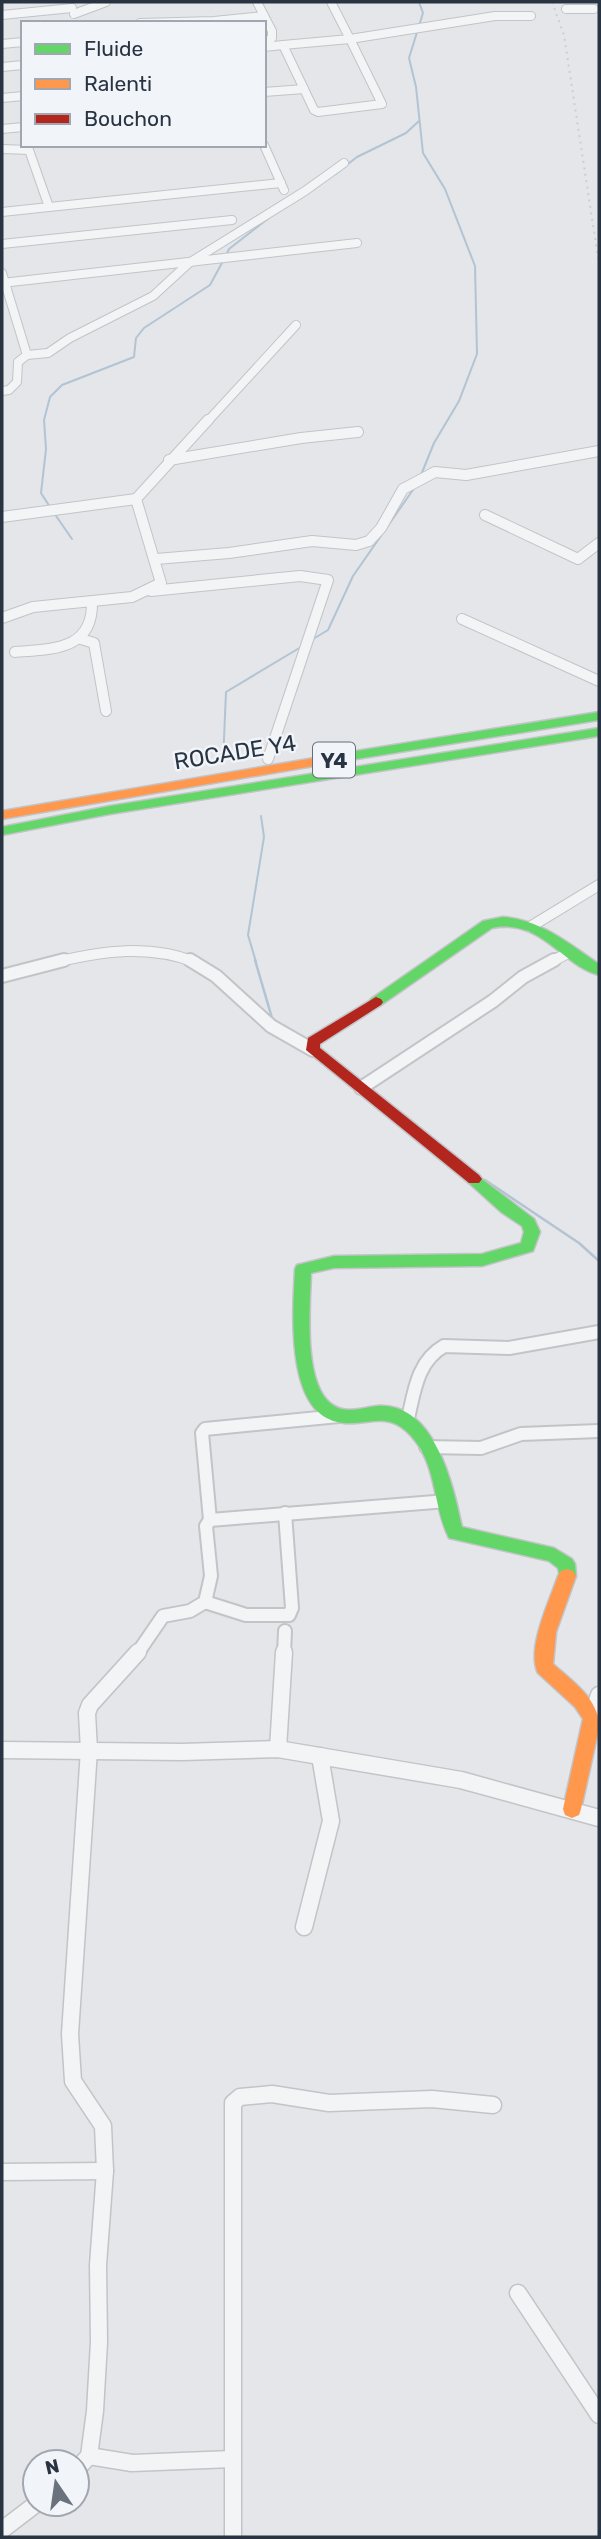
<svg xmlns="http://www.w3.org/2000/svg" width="601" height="2539" font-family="Rubik,sans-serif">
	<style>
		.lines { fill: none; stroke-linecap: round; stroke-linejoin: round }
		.stream-far1 { stroke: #b2c4d4; stroke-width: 2 }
		.stream { stroke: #b2c4d4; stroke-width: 2.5 }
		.street-far3-casing { stroke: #c2c4c7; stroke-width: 10 }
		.street-far2-casing { stroke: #c2c4c7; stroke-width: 12 }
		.street-far1-casing { stroke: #c2c4c7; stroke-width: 16 }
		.street-casing { stroke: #c2c4c7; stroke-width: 19 }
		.fast-casing { stroke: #c2c4c7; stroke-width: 3 }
		.slow-casing { stroke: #c2c4c7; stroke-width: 3 }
		.jam-casing { stroke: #c2c4c7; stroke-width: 3 }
		.street-far3 { stroke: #f3f4f6; stroke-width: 8 }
		.street-far2 { stroke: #f3f4f6; stroke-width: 10 }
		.street-far1 { stroke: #f3f4f6; stroke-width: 12 }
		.street { stroke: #f3f4f6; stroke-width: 16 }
		.fast { fill: #63d668; fill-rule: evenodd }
		.slow { fill: #ff974d; fill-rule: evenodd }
		.jam { fill: #b3261e; fill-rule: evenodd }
		.rail { stroke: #ccced1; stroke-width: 2; stroke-dasharray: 2 4.5; stroke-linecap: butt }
		.labels { text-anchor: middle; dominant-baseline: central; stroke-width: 5; stroke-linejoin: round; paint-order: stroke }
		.shield { fill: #f1f4f8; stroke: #656e79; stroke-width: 2 }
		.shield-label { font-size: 21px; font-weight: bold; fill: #293443 }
		.street-label { font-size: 23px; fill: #293443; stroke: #f1f4f8 }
	</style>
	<rect width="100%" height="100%" fill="#e4e6e9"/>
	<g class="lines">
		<!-- stream-far1 -->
		<g class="stream-far1">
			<polyline points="419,2 423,13 409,58 416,87 423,153 445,189 475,266 477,354 459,401 434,443 421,475"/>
			<polyline points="334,175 357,157 406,133 419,121"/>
			<polyline points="226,255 229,249 274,214"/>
			<polyline points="50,507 41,493 46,449 44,420 50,397 62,385 134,357 136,338 144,328 210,285 223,261"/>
			<polyline points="54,513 72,539"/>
			<polyline points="313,639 328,630 353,576 417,484"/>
			<polyline points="223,762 226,692 301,647"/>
			<polyline points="256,962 248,935 264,837 261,816"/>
		</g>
		<!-- stream -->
		<g class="stream">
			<polyline points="255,960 272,1018 279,1024"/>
			<polyline points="485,1180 579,1243 599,1261"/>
		</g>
		<defs>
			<g id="street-far3">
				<polyline points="257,2 272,31 272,38 264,43"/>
				<polyline points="331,2 350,39 495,16 531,16"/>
				<polyline points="566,9 594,9"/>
				<polyline points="74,14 106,2"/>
				<polyline points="2,15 72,8"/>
				<polyline points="140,23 214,21 264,16"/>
				<polygon points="350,39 382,104 318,112 314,110 283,45"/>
				<polyline points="2,44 23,42"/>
				<polyline points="264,47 283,45"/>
				<polyline points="2,67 23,65"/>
				<polyline points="264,92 304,89"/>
				<polyline points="2,98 23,96"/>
				<polyline points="2,129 23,127"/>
				<polyline points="264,145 284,190"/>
				<polyline points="2,149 29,150 49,207 2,212"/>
				<polyline points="49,207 281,183"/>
				<polyline points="2,244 232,220"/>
				<polyline points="2,273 27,355"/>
				<polyline points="2,283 357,243"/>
				<polyline points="2,391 9,390 17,382 18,362 27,355 48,353 70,338 153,296 189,263 305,191 344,163"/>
				<polyline points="207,422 296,325"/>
			</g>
			<g id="street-far2">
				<polyline points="169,460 301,438 358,432"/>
				<polyline points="485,515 578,559 599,543"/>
				<polyline points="2,517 136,499 208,420"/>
				<polyline points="156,559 229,553 312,541 356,545 369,541 381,528 403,489 435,472 466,475 599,451"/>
				<polyline points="151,591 300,576 328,580 268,759"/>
				<polyline points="2,618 33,607 132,597 161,583 136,499"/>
				<polyline points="462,619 599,681"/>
				<polyline points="81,639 94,643 106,711"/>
				<path d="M15,652C53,649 93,650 92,602"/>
				<polyline points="530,927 599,885"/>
				<path d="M56,962C103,951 149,944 195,962"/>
				<polyline points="551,962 570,952"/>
			</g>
			<g id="street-far1">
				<polyline points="190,960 216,976 271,1026 313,1050"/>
				<polyline points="2,976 64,960"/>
				<polyline points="361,1088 493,1001 523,977 554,960"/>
				<path d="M407,1423C414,1394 416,1362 444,1346L509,1348L599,1332"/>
				<polyline points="426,1447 481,1448 521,1434 599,1431"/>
				<polyline points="210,1520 202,1433 205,1429 339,1416"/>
				<polyline points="205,1602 246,1615 289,1615 292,1608 285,1513"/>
				<polyline points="137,1654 163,1616 190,1611 205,1602 211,1576 206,1526 210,1520 447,1501"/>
				<polyline points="284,1654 285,1631"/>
			</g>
			<g id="street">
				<polyline points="592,1718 599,1695"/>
				<polyline points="278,1749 284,1652"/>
				<polyline points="2,1750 182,1752 278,1749 461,1780 599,1818"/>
				<polyline points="304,1927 331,1821 320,1756"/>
				<polyline points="2,2172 105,2171"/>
				<polyline points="518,2293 599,2415"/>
				<polyline points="89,2456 132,2463 232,2459"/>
				<polyline points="77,2469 89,2456 95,2411 99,2342 98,2265 105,2171 103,2126 73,2081 70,2034 89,1750 87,1713 90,1705 138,1652"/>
				<polyline points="2,2530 36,2504"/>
				<polyline points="233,2537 233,2103 240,2097 272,2094 329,2103 432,2099 493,2105"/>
			</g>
			<g id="fast">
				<polygon points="599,712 599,720 344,761 338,757 344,753"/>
				<polygon points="599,728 599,736 110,814 2,835 2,827 110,806"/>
				<path d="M503,917C541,920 568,943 599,964V975C561,965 542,918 492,928L381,1005H371L369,1002L371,999L483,921Z"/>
				<path d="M474,1173L534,1219L540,1232L533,1251L482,1266L334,1268L311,1273C310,1306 303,1380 330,1403C344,1415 361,1408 377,1406C435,1402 453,1485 462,1527L554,1548L572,1559L575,1564L576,1576L573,1581L567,1583L561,1581L558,1568L549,1561L449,1538C431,1503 439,1460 405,1430C385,1413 367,1425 344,1423C284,1419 293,1310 295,1269L297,1265L334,1256L482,1254L521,1243L524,1232L522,1226L501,1212L469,1183L466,1179L469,1175Z"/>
			</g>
			<g id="slow">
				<polygon points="344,753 349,754 349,760 2,819 2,811"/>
				<path d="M567,1569L573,1571L576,1576L556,1632L553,1664C573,1682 599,1699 599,1727L581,1809L579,1815L572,1818L565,1815L563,1809L583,1719L575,1707L538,1673C526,1649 550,1600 558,1576L561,1571Z"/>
			</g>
			<polygon id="jam" points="376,997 381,999 383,1002 381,1005 320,1044 320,1048 479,1175 482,1179 479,1183 469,1183 306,1050 308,1038"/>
		</defs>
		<!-- street-far3 casing -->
		<use href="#street-far3" class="street-far3-casing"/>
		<!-- street-far2 casing -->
		<use href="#street-far2" class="street-far2-casing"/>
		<!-- street-far1 casing -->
		<use href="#street-far1" class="street-far1-casing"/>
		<!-- street casing -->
		<use href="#street" class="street-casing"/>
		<!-- fast casing -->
		<use href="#fast" class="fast-casing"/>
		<!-- slow casing -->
		<use href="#slow" class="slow-casing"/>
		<!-- jam casing -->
		<use href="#jam" class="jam-casing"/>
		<!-- street-far3 -->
		<use href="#street-far3" class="street-far3"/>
		<!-- street-far2 -->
		<use href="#street-far2" class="street-far2"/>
		<!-- street-far1 -->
		<use href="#street-far1" class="street-far1"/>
		<!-- street -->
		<use href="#street" class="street"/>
		<!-- fast -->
		<use href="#fast" class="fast"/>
		<!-- slow -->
		<use href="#slow" class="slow"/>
		<!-- jam -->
		<use href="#jam" class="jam"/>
		<!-- rail -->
		<polyline class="rail" points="552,2 564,35 599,264"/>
	</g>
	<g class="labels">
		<!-- shield labels -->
		<rect class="shield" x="313" y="742.5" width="42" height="35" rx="5"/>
		<g class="shield-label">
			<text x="334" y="760">Y4</text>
		</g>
		<!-- street labels -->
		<g class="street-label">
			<text transform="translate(235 752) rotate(-9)">ROCADE Y4</text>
		</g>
	</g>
	<!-- border -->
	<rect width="601" height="2539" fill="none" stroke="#293443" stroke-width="7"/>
	<!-- legend -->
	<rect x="21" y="21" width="245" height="126" fill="#f1f4f8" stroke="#a1a7b0" stroke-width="2"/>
	<rect x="35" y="44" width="35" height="10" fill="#63d668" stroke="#a1a7b0" stroke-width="2"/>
	<text x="84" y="56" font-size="21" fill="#293443">Fluide</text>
	<rect x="35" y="79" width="35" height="10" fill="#ff974d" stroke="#a1a7b0" stroke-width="2"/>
	<text x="84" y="91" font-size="21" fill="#293443">Ralenti</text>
	<rect x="35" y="114" width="35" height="10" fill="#b3261e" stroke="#a1a7b0" stroke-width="2"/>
	<text x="84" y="126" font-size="21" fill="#293443">Bouchon</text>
	<!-- north arrow -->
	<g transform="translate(56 2483) rotate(347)"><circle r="33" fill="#f1f4f8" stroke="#a1a7b0" stroke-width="2"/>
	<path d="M0-5L12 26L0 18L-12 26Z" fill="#6a727d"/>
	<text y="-10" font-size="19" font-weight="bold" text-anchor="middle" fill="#293443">N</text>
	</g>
</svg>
